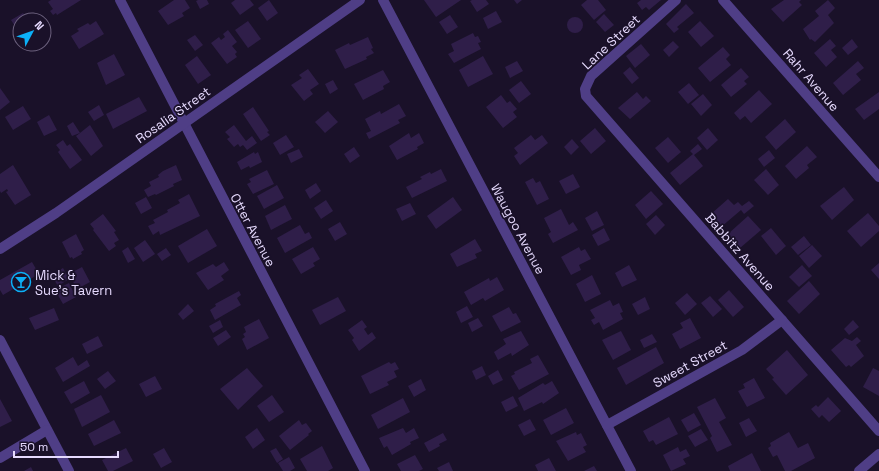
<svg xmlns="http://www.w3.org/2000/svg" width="879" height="471" font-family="'Space Grotesk',sans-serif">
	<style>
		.building { fill: #2f1e49 }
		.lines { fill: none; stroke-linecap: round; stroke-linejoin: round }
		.minor { stroke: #4f3e86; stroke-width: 10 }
		.labels { text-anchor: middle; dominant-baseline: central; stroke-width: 3.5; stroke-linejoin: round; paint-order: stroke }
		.street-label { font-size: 13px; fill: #e6dafe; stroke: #1a1129 }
		.poi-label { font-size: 13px; fill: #e6dafe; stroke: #1a1129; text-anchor: start }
	</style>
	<rect width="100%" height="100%" fill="#1a1129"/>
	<!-- building -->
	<g class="building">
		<polygon points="51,0 81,0 57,15 56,13 53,15 50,11 53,9 48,2"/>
		<polygon points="174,0 185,0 190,8 182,13 184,16 168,25 158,11"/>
		<polygon points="198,0 207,0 209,4 200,9 196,1"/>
		<polygon points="235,0 250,0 254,5 240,15 231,3"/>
		<polygon points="269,0 278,13 267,21 258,8"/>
		<polygon points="424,0 461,0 436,17"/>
		<polygon points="472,0 486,0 489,4 477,12 470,1"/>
		<polygon points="514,0 522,0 517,4"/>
		<polygon points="587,0 598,0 606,10 594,20 581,5"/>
		<polygon points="641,0 661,0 649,10 646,7 642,10 637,3"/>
		<polygon points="784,0 801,0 799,2 802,5 783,22 771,9"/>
		<polygon points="828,0 835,8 828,15 834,23 815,42 811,39 810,40 803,29 819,16 815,11"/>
		<polygon points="686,4 694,13 677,27 679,29 674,33 666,24"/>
		<polygon points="496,11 502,22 488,29 483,18"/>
		<polygon points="23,13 28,20 20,20 20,34 11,20"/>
		<polygon points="604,14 614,25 605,32 596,22"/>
		<polygon points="450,15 458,27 447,34 439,22"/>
		<circle cx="575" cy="25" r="8"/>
		<polygon points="96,21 104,34 79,49 71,36 79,31 77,29 88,23 90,25"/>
		<polygon points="248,21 261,39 248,48 235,30"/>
		<polygon points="700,21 714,36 701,47 688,32"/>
		<polygon points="228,30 237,42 232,46 237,52 235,54 237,57 227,64 211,43 219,37 221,40 225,37 223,34"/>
		<polygon points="473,33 475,37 478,36 481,42 478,43 481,49 454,63 448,54 454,51 451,44"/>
		<polygon points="195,35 203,45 195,51 187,40"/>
		<polygon points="368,37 373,48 371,49 374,53 366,57 367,59 345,69 335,50 349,43 350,45"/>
		<polygon points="830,39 836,46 831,50 837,57 826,67 814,53"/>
		<polygon points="852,39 858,47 848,55 842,48"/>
		<polygon points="673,41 679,47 669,57 663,50"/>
		<polygon points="641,44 650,55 635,68 626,56"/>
		<polygon points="723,47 730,55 726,59 731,65 710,82 698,68"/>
		<polygon points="114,54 125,75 106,85 97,63"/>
		<polygon points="197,56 211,75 198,84 185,65"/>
		<polygon points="483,56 493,74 468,87 459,70"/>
		<polygon points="517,61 523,71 510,78 505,67"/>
		<polygon points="858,61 864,68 856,74 861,80 843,95 833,83"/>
		<polygon points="630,67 639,78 632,84 623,73"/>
		<polygon points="741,68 749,77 744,81 747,84 731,97 721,85"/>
		<polygon points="308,69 319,84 310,90 313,94 304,101 291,85 302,78 299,75"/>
		<polygon points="383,70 390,82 383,86 384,89 363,100 354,84"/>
		<polygon points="333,80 338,89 330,94 325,84"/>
		<polygon points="521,81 531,94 519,103 509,90"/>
		<polygon points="689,83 699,95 688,104 678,92"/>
		<polygon points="0,88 10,102 0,110"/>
		<polygon points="759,90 772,104 751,123 745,116 740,120 734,113"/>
		<polygon points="637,92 643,99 646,96 651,101 630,119 618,108"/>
		<polygon points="879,92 879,109 864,120 855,109"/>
		<polygon points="703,94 712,105 701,116 691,104"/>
		<polygon points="501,95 507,103 510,101 517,109 513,112 517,117 503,128 486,107"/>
		<polygon points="139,97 147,111 113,129 106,114"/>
		<polygon points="399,104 406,116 398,120 400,123 369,139 366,133 371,131 365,119 380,111 381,114"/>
		<polygon points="99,105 104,115 94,121 88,112"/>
		<polygon points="23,106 31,119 13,130 5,117"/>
		<polygon points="253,107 269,131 267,132 270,135 261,141 243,114"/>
		<polygon points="328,111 338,122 325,133 315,122"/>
		<polygon points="49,115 57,130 44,136 37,122"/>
		<polygon points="785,119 796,132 776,150 765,137"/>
		<polygon points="73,122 80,133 90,125 103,146 91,156 76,136 80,133 72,136 67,126"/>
		<polygon points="234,125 246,141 252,136 257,143 247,150 243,145 240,147 238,144 234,147 227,139 230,137 225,132"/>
		<polygon points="595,128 606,141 591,154 580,141"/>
		<polygon points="708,128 718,140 707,150 697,138"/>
		<polygon points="409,133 411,138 419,133 424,143 417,147 418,149 397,160 389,146"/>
		<polygon points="286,135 294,147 280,155 273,143"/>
		<polygon points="531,135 535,140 542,135 548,143 520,165 514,156 518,153 514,148"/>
		<polygon points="668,137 681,152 668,163 655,148"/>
		<polygon points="572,139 579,147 571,155 564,147"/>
		<polygon points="63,140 67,146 70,144 82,160 70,169 58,152 60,150 56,145"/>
		<polygon points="698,144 702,149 694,155 703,166 680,185 670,173 693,154 690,151"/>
		<polygon points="807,146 817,157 807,165 809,168 796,179 785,166"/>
		<polygon points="354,147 360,156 350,163 344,154"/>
		<polygon points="299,149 303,157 291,163 287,154"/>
		<polygon points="769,150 775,158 764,167 758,159"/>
		<polygon points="254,152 255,154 258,152 262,162 250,168 249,166 241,170 237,162"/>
		<polygon points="13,165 31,195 15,205 6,192 8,191 7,189 1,193 0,191 0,174"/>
		<polygon points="176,165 182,180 173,184 174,186 156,195 155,194 148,197 144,190 151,186 149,182 159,177 158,175 163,171"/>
		<polygon points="441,169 447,181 412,198 406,187 422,179 420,177 430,172 431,174"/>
		<polygon points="766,169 779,185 768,195 754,180"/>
		<polygon points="267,170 274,184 253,194 247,184 251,182 249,179"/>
		<polygon points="573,174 580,187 566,194 559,181"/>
		<polygon points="533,178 536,183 540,181 549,199 537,205 525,182"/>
		<polygon points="316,183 321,191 310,199 305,190"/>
		<polygon points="277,185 284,198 264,209 257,196"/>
		<polygon points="844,187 854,200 832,220 820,206"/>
		<polygon points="651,191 663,204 646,219 635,205"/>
		<polygon points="189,194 200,216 160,235 159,231 153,235 148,226 155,223 153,220 168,212 167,210 180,203 178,200"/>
		<polygon points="146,197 152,208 141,214 135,203"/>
		<polygon points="453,197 462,210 436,229 427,216"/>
		<polygon points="728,199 734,205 738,202 742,206 749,201 754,206 744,214 741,210 721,227 711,214"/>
		<polygon points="326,200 333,211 321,219 314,208"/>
		<polygon points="410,203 416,214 402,221 396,209"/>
		<polygon points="285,205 292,219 271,230 265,216"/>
		<polygon points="561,209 569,225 573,222 578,230 553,243 548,234 551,232 544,218"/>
		<polygon points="597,211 604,225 592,231 585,218"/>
		<polygon points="868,213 879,226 879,231 861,247 847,231"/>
		<polygon points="103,214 116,231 114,232 119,240 114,243 116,246 109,251 93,230 94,229 90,224"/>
		<polygon points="656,215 665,225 655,235 646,224"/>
		<polygon points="748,216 761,230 740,248 728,234"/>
		<polygon points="340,222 347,234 335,241 328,229"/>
		<polygon points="300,225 305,234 309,232 312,238 285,253 277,238"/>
		<polygon points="604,228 610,240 598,246 592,235"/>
		<polygon points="771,228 786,246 776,255 761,236"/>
		<polygon points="207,229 217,246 188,263 178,246"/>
		<polygon points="76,234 84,250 81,252 82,254 73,259 72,257 70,258 62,242"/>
		<polygon points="804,236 811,245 798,255 791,247"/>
		<polygon points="475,239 482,251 475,254 477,258 457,267 450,254"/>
		<polygon points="145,240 155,254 143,262 134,248"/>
		<polygon points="812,245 822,256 809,268 799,256"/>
		<polygon points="128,247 135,259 128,263 122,251"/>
		<polygon points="313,247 320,259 313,263 315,266 301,274 292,259"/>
		<polygon points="579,247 581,251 585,249 591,259 579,265 581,270 571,275 561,257"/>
		<polygon points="166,248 171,255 162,261 157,254"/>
		<polygon points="32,262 39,274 3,295 0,290 0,280"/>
		<polygon points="224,262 229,270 221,276 224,280 208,290 196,273 213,264 216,267"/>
		<polygon points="879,263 879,279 871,270"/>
		<polygon points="629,265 637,280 622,287 615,273"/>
		<polygon points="802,265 812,276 799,287 789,277"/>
		<polygon points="82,267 90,282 77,289 69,274"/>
		<polygon points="63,268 69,279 58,286 51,275"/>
		<polygon points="592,275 601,294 585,302 576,284"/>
		<polygon points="497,277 504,290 485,301 483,298 471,305 464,292 489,278 490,281"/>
		<polygon points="809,281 820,294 799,314 787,301"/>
		<polygon points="69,283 76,297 63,304 55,290"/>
		<polygon points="729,290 744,307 733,317 718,300"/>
		<polygon points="239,291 241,295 237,298 241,305 215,320 210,310 216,306 215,304"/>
		<polygon points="687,293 697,304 685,315 675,303"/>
		<polygon points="710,296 722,309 713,317 701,303"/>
		<polygon points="338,297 346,311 320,325 312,310"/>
		<polygon points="645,297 650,309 638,315 632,304"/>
		<polygon points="610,300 613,306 619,303 623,312 620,313 623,319 603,330 599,322 594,325 591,320 595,318 590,310"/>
		<polygon points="188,304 194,311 183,320 178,314"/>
		<polygon points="467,306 473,317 461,323 456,312"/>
		<polygon points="509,307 513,314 516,313 521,322 501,332 492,316"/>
		<polygon points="54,308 59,320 35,330 29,318"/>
		<polygon points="478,318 483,326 472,332 468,323"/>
		<polygon points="690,318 701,338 680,349 672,334 683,328 680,323"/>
		<polygon points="259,319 269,338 247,350 242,339 245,337 243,334 246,332 244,327"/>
		<polygon points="220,320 223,327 213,333 209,326"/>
		<polygon points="362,320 367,327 364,329 368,335 372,332 376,338 359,351 352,340 354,338 348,330"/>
		<polygon points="853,320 859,327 849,335 844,329"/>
		<polygon points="226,330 231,337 218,346 213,338"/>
		<polygon points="521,331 529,345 512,356 511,353 498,360 494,352 506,344 503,339"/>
		<polygon points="621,331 631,350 613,360 602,340"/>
		<polygon points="652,334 657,342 644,348 640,340"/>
		<polygon points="98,336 103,346 87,354 82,344"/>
		<polygon points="857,337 861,341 856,345 864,356 851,367 849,365 846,367 831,350 845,338 852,341"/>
		<polygon points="656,347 664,363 626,385 617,368"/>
		<polygon points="787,350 808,375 786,395 772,379 774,378 766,369"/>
		<polygon points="538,355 549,374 519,390 511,376 515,374 514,372 532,363 530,359"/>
		<polygon points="73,357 78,366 87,360 90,366 63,382 55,368"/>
		<polygon points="389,362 391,364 395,362 399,369 394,371 397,377 387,382 389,385 370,394 361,376"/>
		<polygon points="482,366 486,375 476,380 472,371"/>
		<polygon points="247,368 263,386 238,410 220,389"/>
		<polygon points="873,368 879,371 879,396 863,387"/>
		<polygon points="498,370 503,380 493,385 488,376"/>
		<polygon points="108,371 116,381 105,389 97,379"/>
		<polygon points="155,376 162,389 146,397 139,384"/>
		<polygon points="754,378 765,398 747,407 738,391 745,388 743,384"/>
		<polygon points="421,379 426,390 414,397 408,386"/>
		<polygon points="84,381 90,393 71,404 64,392"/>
		<polygon points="552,381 559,393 543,404 542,402 524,411 518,398 543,383 545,385"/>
		<polygon points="101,395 110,412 82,427 74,409"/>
		<polygon points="272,395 284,412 269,422 257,406"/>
		<polygon points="513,396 518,406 506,412 501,402"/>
		<polygon points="828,397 841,411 829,422 822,415 819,418 811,409 816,405 818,407"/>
		<polygon points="403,398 410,412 378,429 371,415"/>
		<polygon points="715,398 726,418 719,422 732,445 717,452 710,438 712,436 697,407"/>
		<polygon points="0,399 12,421 0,427"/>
		<polygon points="566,408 574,423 551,435 543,420"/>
		<polygon points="694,413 701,425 688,432 681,420"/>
		<polygon points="669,417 678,434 656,445 653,440 649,442 643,431"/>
		<polygon points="749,418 757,431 746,437 739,423"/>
		<polygon points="530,419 536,430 524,436 518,425"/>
		<polygon points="114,420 121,433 94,446 88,434"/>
		<polygon points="299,420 302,425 306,423 312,431 308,434 309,435 290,450 279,436"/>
		<polygon points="257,428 265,440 253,449 245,437"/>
		<polygon points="403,428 406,433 414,428 419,438 410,442 411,444 392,455 387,446 384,448 379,438"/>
		<polygon points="701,429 708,440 695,447 688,436"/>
		<polygon points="576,432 577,435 581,433 587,445 583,447 586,452 568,461 556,441"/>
		<polygon points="789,432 798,448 808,443 815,458 791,471 785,471 777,455 773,457 768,448 771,446 770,443"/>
		<polygon points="443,433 447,440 439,444 440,446 429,452 424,443"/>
		<polygon points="322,446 333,468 328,471 307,471 300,459"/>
		<polygon points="678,447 680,452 686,449 690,456 683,459 686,464 671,471 663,455"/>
		<polygon points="126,448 133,461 113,471 108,471 102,460"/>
		<polygon points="164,448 172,462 161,468 153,454"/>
		<polygon points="276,448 283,459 277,463 270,451"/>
		<polygon points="752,453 761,471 730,471 728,466"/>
		<polygon points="415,455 423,469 419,471 401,471 397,464"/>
		<polygon points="289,457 295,468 290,471 283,471 278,463"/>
		<polygon points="549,458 556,471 538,471 535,465"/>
		<polygon points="449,462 453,471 439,471 437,468"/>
		<polygon points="594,466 597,471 584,471"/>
		<polygon points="31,467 33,471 24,471"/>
	</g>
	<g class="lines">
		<!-- minor -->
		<g class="minor">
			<polyline points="120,0 365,471"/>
			<polyline points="383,0 631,471"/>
			<polyline points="676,0 591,76 585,89 586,96 879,431"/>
			<polyline points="723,0 879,177"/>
			<polyline points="0,249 56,213 360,0"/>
			<polyline points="0,340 69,471"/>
			<polyline points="607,425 742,350 782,320"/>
			<polyline points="0,458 47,430"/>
			<polyline points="859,471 879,454"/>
		</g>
	</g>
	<!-- icons -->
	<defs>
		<symbol id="bar-ring" viewBox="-11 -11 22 22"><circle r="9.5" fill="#1a1129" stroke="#0cb0f8" stroke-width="1.5"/><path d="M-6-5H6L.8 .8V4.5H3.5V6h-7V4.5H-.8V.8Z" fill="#0cb0f8"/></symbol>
	</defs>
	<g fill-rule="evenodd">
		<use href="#bar-ring" x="10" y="271" width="22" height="22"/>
	</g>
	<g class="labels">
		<!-- street labels -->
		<g class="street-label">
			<text transform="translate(611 42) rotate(-43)">Lane Street</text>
			<text transform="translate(811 80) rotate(49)">Rahr Avenue</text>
			<text transform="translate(173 115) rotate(-35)">Rosalia Street</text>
			<text transform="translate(518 229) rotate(62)">Waugoo Avenue</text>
			<text transform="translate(253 230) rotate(62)">Otter Avenue</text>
			<text transform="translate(740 252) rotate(49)">Babbitz Avenue</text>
			<text transform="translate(690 364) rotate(-29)">Sweet Street</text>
		</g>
		<!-- poi labels -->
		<g class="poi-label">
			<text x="35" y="275">Mick &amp;<tspan x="35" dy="15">Sue's Tavern</tspan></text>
		</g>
	</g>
	<!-- north arrow -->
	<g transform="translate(32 32) rotate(49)"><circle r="19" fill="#1a1129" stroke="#6c617e"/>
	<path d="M0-3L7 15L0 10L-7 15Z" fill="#0cb0f8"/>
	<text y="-6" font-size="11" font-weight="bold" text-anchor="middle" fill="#e6dafe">N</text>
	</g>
	<!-- scale -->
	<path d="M14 451v6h104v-6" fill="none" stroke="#e6dafe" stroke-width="2"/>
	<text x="20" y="451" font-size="12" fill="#e6dafe" stroke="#1a1129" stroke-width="3" paint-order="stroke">50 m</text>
</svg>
